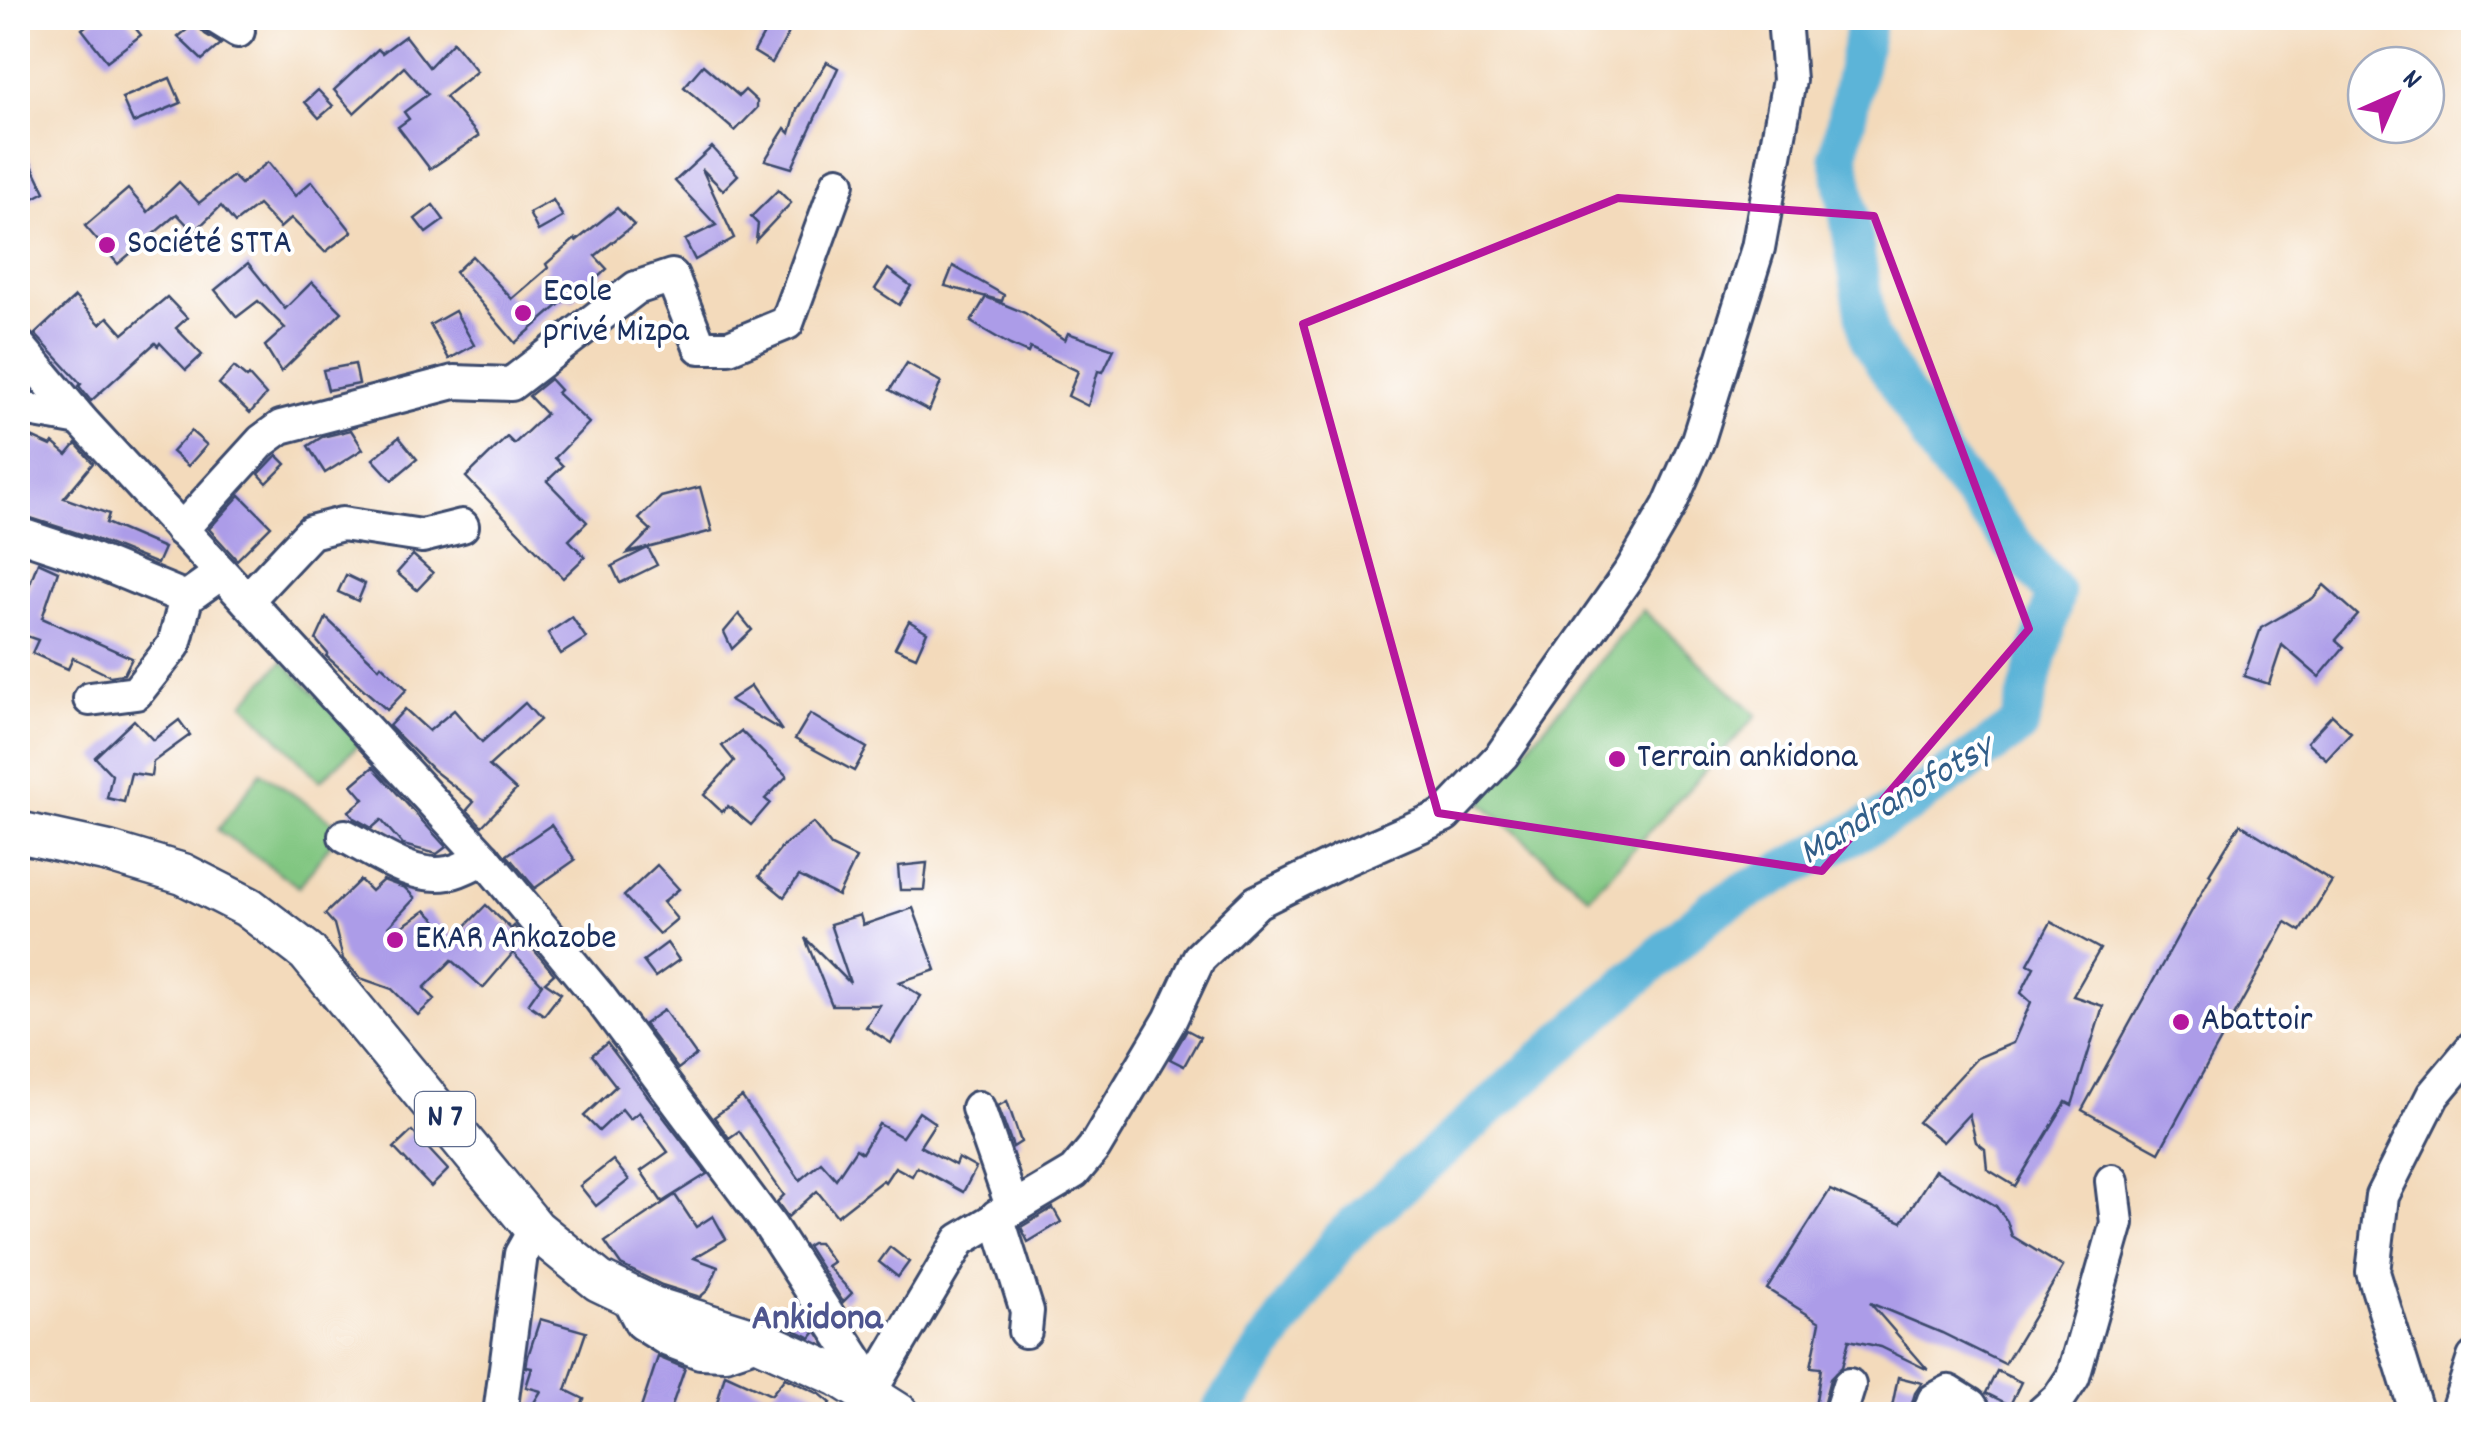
<svg xmlns="http://www.w3.org/2000/svg" width="2491" height="1432" font-family="Dekko,sans-serif">
	<style>
		.green { fill: #81c681; stroke: #4e7a70; stroke-width: 2.5 }
		.lines { fill: none; stroke-linecap: round; stroke-linejoin: round }
		.river { stroke: #5bb4d8; stroke-width: 40 }
		.building { fill: #ac9ce8 }
		.minor-casing { stroke: #3b496c; stroke-width: 38 }
		.major-casing { stroke: #3b496c; stroke-width: 45 }
		.minor { stroke: #fff; stroke-width: 32 }
		.major { stroke: #fff; stroke-width: 40 }
		.marked { fill: none; stroke: #b5179e; stroke-width: 8; stroke-linejoin: round }
		.poi-dot { fill: #b5179e; stroke: #fff; stroke-width: 4 }
		.labels { text-anchor: middle; dominant-baseline: central; stroke-width: 8; stroke-linejoin: round; paint-order: stroke }
		.shield { fill: #fff; stroke: #5f6d8e; stroke-width: 2.5 }
		.shield-label { font-size: 32px; font-weight: bold; fill: #1b2f5e }
		.poi-label { font-size: 35px; fill: #1b2f5e; stroke: #fff; text-anchor: start }
		.water-label { font-size: 38px; font-style: italic; fill: #315e89; stroke: #fff }
		.neighbourhood-label { font-size: 38px; font-weight: bold; fill: #4e558e; stroke: #fff }
	</style>
	<rect width="100%" height="100%" fill="#fff"/>
	<filter id="ink" filterUnits="userSpaceOnUse"><feTurbulence type="fractalNoise" baseFrequency=".01" numOctaves="2"/><feDisplacementMap in="SourceGraphic" scale="20" xChannelSelector="R" yChannelSelector="G"/><feConvolveMatrix kernelMatrix="1 2 1 2 8 2 1 2 1" color-interpolation-filters="sRGB"/></filter>
	<filter id="wash" filterUnits="userSpaceOnUse"><feTurbulence type="fractalNoise" baseFrequency=".0048" numOctaves="4" result="noise"/><feDisplacementMap in="SourceGraphic" scale="40" xChannelSelector="R" yChannelSelector="G"/><feGaussianBlur stdDeviation="2.25" result="paint"/><feColorMatrix in="noise" values="0 0 0 0 0 0 0 0 0 0 0 0 0 0 0 0 0 1.4 0 .05"/><feComposite in="paint" operator="in"/></filter>
	<g filter="url(#wash)">
		<rect width="100%" height="100%" fill="#f3dabb"/>
		<!-- green -->
		<g class="green">
			<polygon points="1643,610 1757,715 1589,897 1481,802"/>
			<polygon points="283,661 362,742 320,781 244,703"/>
			<polygon points="261,772 342,828 299,887 218,830"/>
		</g>
		<g class="lines">
			<!-- river -->
			<polyline class="river" points="1219,1414 1340,1239 1713,909 1904,807 2019,726 2055,594 1943,458 1869,337 1839,155 1867,18"/>
		</g>
		<g id="blocks">
			<!-- building -->
			<g class="building">
				<polygon points="96,18 127,18 141,35 107,61 82,29"/>
				<polygon points="773,18 797,18 772,63 754,52"/>
				<polygon points="195,23 205,34 221,44 202,60 178,37"/>
				<polygon points="405,36 429,67 453,42 477,71 445,97 479,136 430,169 398,127 409,119 404,112 428,94 404,67 354,113 334,90 378,49 382,53"/>
				<polygon points="827,62 838,68 792,168 765,160 785,128 790,133 797,109"/>
				<polygon points="703,65 739,96 745,90 757,101 757,108 735,131 684,87"/>
				<polygon points="170,78 181,103 133,123 122,98"/>
				<polygon points="318,90 333,106 319,118 305,102"/>
				<polygon points="18,136 45,192 18,206"/>
				<polygon points="712,147 738,175 723,190 702,169 734,238 695,260 685,240 716,225 675,181"/>
				<polygon points="268,162 295,196 312,181 352,232 325,252 291,218 280,228 258,205 235,223 221,206 194,232 177,214 118,264 85,226 128,189 148,212 179,182 199,203 233,176 241,184"/>
				<polygon points="778,190 791,203 756,240 758,224 751,217"/>
				<polygon points="553,200 563,217 538,231 529,213"/>
				<polygon points="433,205 444,220 426,233 415,219"/>
				<polygon points="617,208 634,225 595,256 607,269 572,301 568,297 515,343 455,272 472,256 512,299 548,268 546,264 575,239 576,241"/>
				<polygon points="248,263 285,309 312,282 342,312 281,372 265,346 285,328 258,301 237,317 215,290"/>
				<polygon points="953,266 1004,295 1002,301 945,286"/>
				<polygon points="888,269 911,286 899,305 875,289"/>
				<polygon points="75,297 100,324 108,317 123,334 167,297 187,318 176,328 202,355 186,370 160,343 158,346 155,343 91,401 79,386 81,384 35,334"/>
				<polygon points="986,297 1025,313 1065,340 1068,333 1114,349 1103,372 1098,371 1088,406 1068,396 1078,371 1030,348 1028,353 1010,345 971,322"/>
				<polygon points="455,311 474,345 449,359 430,325"/>
				<polygon points="907,363 941,382 929,411 890,390"/>
				<polygon points="355,364 359,384 328,390 323,370"/>
				<polygon points="234,367 247,378 249,376 266,395 250,413 219,384"/>
				<polygon points="550,379 560,390 557,393 589,423 555,458 563,466 547,481 587,522 569,540 585,557 563,578 466,477 507,437 514,444 546,414 529,396"/>
				<polygon points="351,430 363,449 325,473 308,446 322,437"/>
				<polygon points="18,431 51,446 53,443 67,455 76,444 93,463 64,498 109,514 106,523 164,548 157,564 90,537 18,514 18,487 27,457 18,453"/>
				<polygon points="191,431 207,445 188,466 172,452"/>
				<polygon points="399,437 417,459 392,480 373,459"/>
				<polygon points="277,455 286,464 267,483 259,474"/>
				<polygon points="700,487 712,531 628,553 651,530 639,519 661,497"/>
				<polygon points="240,495 271,526 237,560 209,529"/>
				<polygon points="648,548 657,565 620,583 612,566"/>
				<polygon points="413,555 433,573 417,590 397,573"/>
				<polygon points="38,562 58,571 42,618 132,658 124,674 110,676 73,658 68,669 32,653 38,640 18,633 18,614"/>
				<polygon points="346,575 365,584 358,601 338,592"/>
				<polygon points="2324,585 2358,615 2336,640 2344,647 2319,677 2282,645 2269,684 2244,676 2261,628 2313,598"/>
				<polygon points="739,614 752,630 732,649 724,632"/>
				<polygon points="572,617 586,638 561,654 548,633"/>
				<polygon points="326,618 379,668 381,665 407,689 387,710 326,656 328,654 316,640"/>
				<polygon points="909,621 927,632 916,657 895,648"/>
				<polygon points="751,686 782,731 730,700"/>
				<polygon points="525,703 540,720 489,766 516,790 482,826 467,810 474,802 433,770 389,726 405,709 429,731 454,710 482,742"/>
				<polygon points="810,714 867,748 854,771 795,739"/>
				<polygon points="2332,715 2351,732 2326,759 2307,742"/>
				<polygon points="134,720 153,740 179,720 190,735 153,762 151,776 131,773 124,802 107,798 112,775 95,757"/>
				<polygon points="741,731 787,776 765,799 770,803 751,825 728,806 722,812 704,795 734,761 722,746"/>
				<polygon points="373,767 446,847 437,854 403,845 381,820 372,828 354,818 349,811 364,799 352,785"/>
				<polygon points="813,823 831,846 856,858 838,896 799,876 784,897 759,876 784,845"/>
				<polygon points="2240,824 2332,881 2301,931 2286,922 2159,1152 2082,1110 2211,876 2209,874"/>
				<polygon points="551,825 575,860 535,888 507,855"/>
				<polygon points="927,863 924,890 900,890 898,866"/>
				<polygon points="657,865 679,889 663,902 677,919 659,934 624,896"/>
				<polygon points="360,880 371,891 383,880 405,888 415,898 389,926 394,932 426,910 454,938 486,905 511,929 514,926 554,974 545,982 561,993 544,1015 528,1004 542,984 513,953 483,988 452,960 424,988 435,999 418,1015 392,989 360,978 343,959 334,924 325,914"/>
				<polygon points="913,908 936,970 899,982 921,996 891,1043 866,1027 880,1005 832,1005 805,938 850,983 830,924 860,915 863,925"/>
				<polygon points="2051,922 2100,949 2073,996 2103,1006 2072,1105 2066,1102 2015,1186 1987,1169 1985,1149 1976,1142 1969,1114 1943,1142 1918,1122 1977,1058 2013,1043 2031,1002 2021,993 2034,967 2028,964"/>
				<polygon points="667,943 679,960 655,977 643,961"/>
				<polygon points="664,1010 696,1055 678,1069 644,1024"/>
				<polygon points="1187,1030 1200,1037 1184,1066 1170,1059"/>
				<polygon points="607,1043 707,1174 662,1202 641,1171 668,1152 639,1112 630,1119 622,1109 599,1131 584,1116 616,1086 592,1055"/>
				<polygon points="742,1097 800,1180 821,1162 836,1179 856,1149 862,1153 879,1124 902,1137 919,1112 935,1123 920,1146 955,1165 958,1158 976,1168 963,1192 917,1167 912,1176 895,1167 885,1182 883,1180 837,1216 817,1191 788,1217 777,1202 784,1195 739,1131 729,1138 714,1117"/>
				<polygon points="1007,1101 1021,1142 1013,1147 998,1106"/>
				<polygon points="412,1131 448,1170 431,1187 394,1148"/>
				<polygon points="613,1160 629,1180 596,1206 580,1186"/>
				<polygon points="1935,1170 1996,1206 2007,1221 2012,1236 2063,1267 2005,1364 1942,1333 1870,1303 1928,1370 1881,1347 1849,1340 1842,1367 1830,1379 1821,1414 1814,1414 1821,1368 1811,1367 1820,1322 1767,1289 1830,1190 1902,1222"/>
				<polygon points="675,1195 696,1227 713,1216 726,1239 694,1258 718,1267 708,1290 700,1297 662,1285 621,1265 605,1242"/>
				<polygon points="1053,1208 1061,1222 1028,1242 1021,1227"/>
				<polygon points="812,1243 819,1243 833,1262 827,1266 852,1293 843,1302 807,1246"/>
				<polygon points="890,1247 909,1262 898,1277 879,1262"/>
				<polygon points="800,1310 815,1333 811,1338 784,1325"/>
				<polygon points="540,1319 586,1332 566,1390 584,1399 576,1414 527,1414 541,1391 526,1387 532,1368 526,1367 528,1356"/>
				<polygon points="658,1357 685,1368 669,1414 639,1414"/>
				<polygon points="1997,1371 2021,1382 2010,1405 1986,1393"/>
				<polygon points="725,1374 771,1395 785,1378 820,1394 831,1403 822,1414 714,1414"/>
				<polygon points="1898,1377 1922,1383 1915,1393 1909,1414 1891,1412"/>
			</g>
		</g>
	</g>
	<g filter="url(#ink)">
		<use href="#blocks" fill-opacity="0" stroke="#3b496c" stroke-width="2.5"/>
		<g class="lines">
			<defs>
				<g id="minor">
					<polyline points="217,18 238,31"/>
					<polyline points="18,345 80,419 484,858 600,998 770,1226 881,1398"/>
					<polyline points="18,408 80,419"/>
					<polyline points="181,530 262,441 281,427 454,382 511,384 636,288 672,276 700,347 729,347 787,323 838,183"/>
					<polyline points="18,534 84,556 186,598"/>
					<polyline points="247,600 311,532 342,524 422,536 462,526"/>
					<polyline points="90,699 136,693 174,645 186,598 221,573"/>
					<path d="M345,836C374,851 413,880 448,873C460,871 473,863 484,858"/>
					<polyline points="978,1108 1012,1206"/>
					<polyline points="997,1216 1027,1311 1025,1331"/>
					<polyline points="626,1294 641,1323 668,1340 700,1352 725,1353 761,1341"/>
					<polyline points="874,1385 960,1240 1074,1172 1094,1148 1170,1020 1199,958 1257,902 1338,862 1445,815 1502,755 1631,571 1669,506 1698,440 1758,248 1789,80 1784,18"/>
					<polyline points="500,1414 521,1254 535,1229"/>
					<polyline points="1840,1414 1849,1385"/>
					<polyline points="1929,1414 1934,1400 1949,1392 1970,1405 1976,1414"/>
					<polyline points="2041,1414 2059,1398 2073,1377 2117,1223 2112,1181"/>
					<polyline points="2417,1414 2373,1272 2382,1196 2433,1095 2474,1046"/>
					<polyline points="2456,1414 2474,1358"/>
				</g>
				<polyline id="major" points="18,832 109,852 183,874 248,907 307,952 535,1229 599,1281 653,1307 761,1341 839,1376 899,1414"/>
			</defs>
			<!-- minor casing -->
			<use href="#minor" class="minor-casing"/>
			<!-- major casing -->
			<use href="#major" class="major-casing"/>
			<!-- minor -->
			<use href="#minor" class="minor"/>
			<!-- major -->
			<use href="#major" class="major"/>
		</g>
	</g>
	<!-- marked area -->
	<path class="marked" d="M1618,198L1874,216L2029,629L1822,871L1438,813L1303,324Z"/>
	<!-- markers -->
	<g class="poi-dot">
		<circle cx="107" cy="245" r="10"/>
		<circle cx="523" cy="313" r="10"/>
		<circle cx="1617" cy="759" r="10"/>
		<circle cx="395" cy="940" r="10"/>
		<circle cx="2181" cy="1022" r="10"/>
	</g>
	<g class="labels">
		<!-- shield labels -->
		<rect class="shield" x="415" y="1092" width="60" height="54" rx="8"/>
		<g class="shield-label">
			<text x="445" y="1119">N 7</text>
		</g>
		<!-- poi labels -->
		<g class="poi-label">
			<text x="127" y="245">Société STTA</text>
			<text x="543" y="293">Ecole<tspan x="543" dy="40">privé Mizpa</tspan></text>
			<text x="1637" y="759">Terrain ankidona</text>
			<text x="415" y="940">EKAR Ankazobe</text>
			<text x="2201" y="1022">Abattoir</text>
		</g>
		<!-- water labels -->
		<g class="water-label">
			<text transform="translate(1897 802) rotate(-31)">Mandranofotsy</text>
		</g>
		<!-- neighbourhood labels -->
		<g class="neighbourhood-label">
			<text x="817" y="1320">Ankidona</text>
		</g>
	</g>
	<!-- margin -->
	<rect width="2491" height="1432" fill="none" stroke="#fff" stroke-width="60"/>
	<!-- north arrow -->
	<g transform="translate(2396 95) rotate(45)"><circle r="48" fill="#ffffff" stroke="#a4acbf" stroke-width="2.5"/>
	<path d="M0-8L18 38L0 25L-18 38Z" fill="#b5179e"/>
	<text y="-15" font-size="28" font-weight="bold" text-anchor="middle" fill="#1b2f5e">N</text>
	</g>
</svg>
